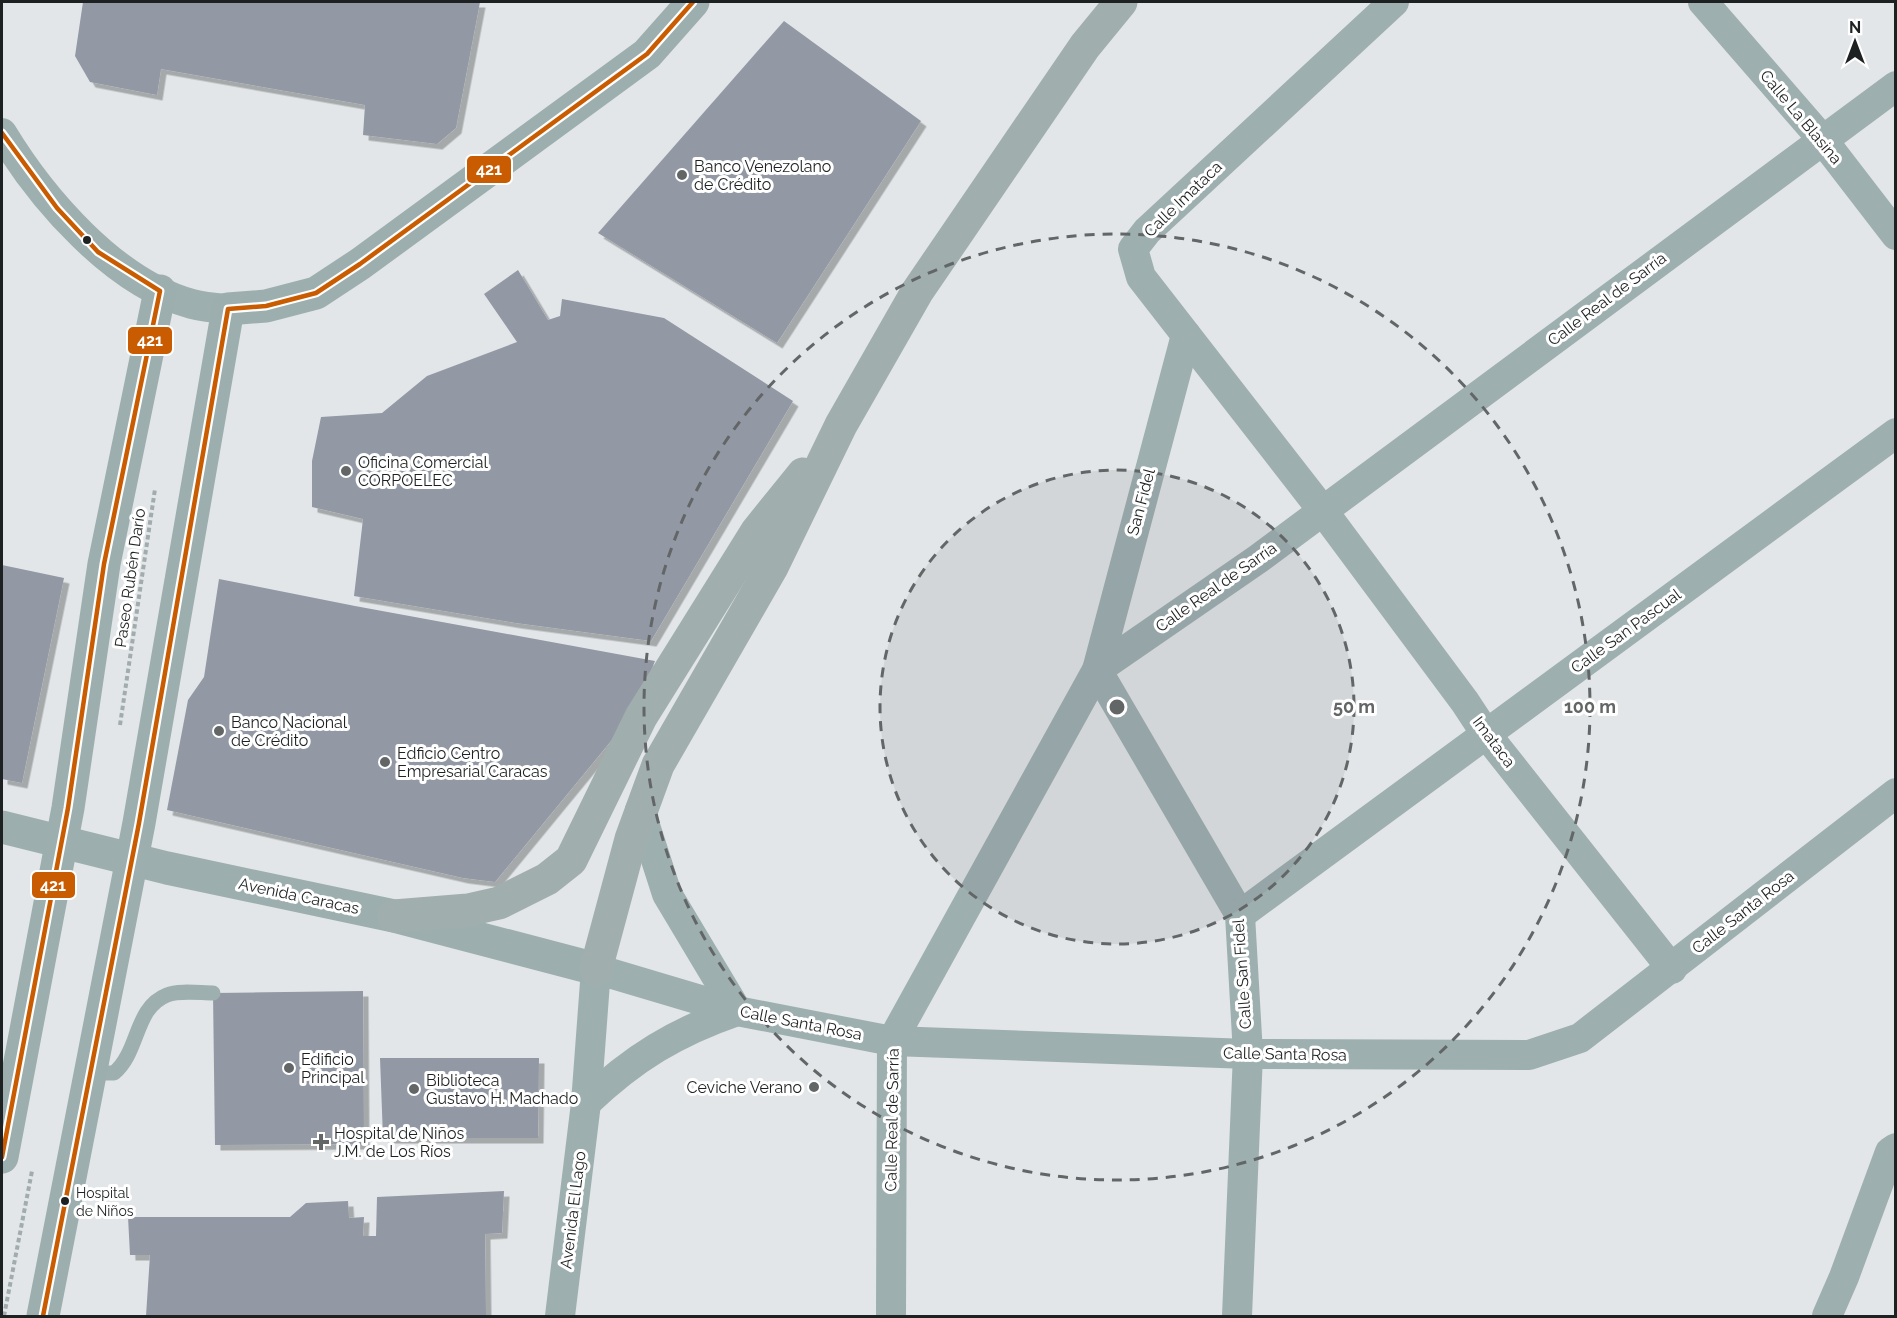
<svg xmlns="http://www.w3.org/2000/svg" width="1897" height="1318" font-family="Raleway,sans-serif">
	<style>
		.building { fill: #9299a4; filter: url(#shadow) }
		.lines { fill: none; stroke-linecap: round; stroke-linejoin: round }
		.path { stroke: #a1acad; stroke-width: 4; stroke-dasharray: 4.5 3; stroke-linecap: butt }
		.lane { stroke: #9eafb0; stroke-width: 15 }
		.street { stroke: #9eafb0; stroke-width: 30 }
		.secondary { stroke: #9daeae; stroke-width: 33 }
		.highway { stroke: #a1aeae; stroke-width: 33 }
		.bus-1-casing { stroke: #fff; stroke-width: 9 }
		.bus-1 { stroke: #c95b00; stroke-width: 4.5 }
		.ring { fill: none; stroke: #636667; stroke-width: 3; stroke-dasharray: 10 8 }
		.poi-dot { fill: #636667; stroke: #fff; stroke-width: 2 }
		.bus-dot { fill: #1e2122; stroke: #fff; stroke-width: 2 }
		.labels { text-anchor: middle; dominant-baseline: central; stroke-width: 6; stroke-linejoin: round; paint-order: stroke }
		.bus-label { font-size: 14px; fill: #1e2122; stroke: #fff; text-anchor: start }
		.street-label { font-size: 16px; fill: #1e2122; stroke: #fff }
		.poi-label { font-size: 16px; fill: #1e2122; stroke: #fff; text-anchor: start }
		.centre { fill: #636667; stroke: #fff; stroke-width: 3 }
		.ring-label { font-size: 18px; text-anchor: middle; font-weight: bold; fill: #636667; stroke: #fff; stroke-width: 6; stroke-linejoin: round; paint-order: stroke }
		.line-badge { stroke: #fff; stroke-width: 2 }
		.badge-label { font-size: 16px; text-anchor: middle; font-weight: bold; fill: #fff }
	</style>
	<defs>
		<filter id="shadow"><feDropShadow dx="5.5" dy="5.5" stdDeviation="0" flood-color="#0004"/></filter>
	</defs>
	<rect width="100%" height="100%" fill="#e2e6e8"/>
	<!-- building -->
	<g class="building">
		<polygon points="83,2 480,2 456,128 437,144 363,135 365,105 161,69 157,95 90,82 75,56"/>
		<polygon points="784,21 921,121 777,343 598,233"/>
		<polygon points="518,270 548,320 560,316 562,299 664,318 793,401 651,641 516,623 354,596 363,519 312,507 312,461 321,417 382,413 427,376 517,342 484,294"/>
		<polygon points="2,565 64,578 22,783 2,779"/>
		<polygon points="219,579 355,606 655,661 634,713 495,882 463,878 167,810 188,700 204,677"/>
		<polygon points="363,991 364,1144 215,1145 213,993"/>
		<polygon points="380,1058 539,1058 538,1138 383,1138"/>
		<polygon points="504,1191 502,1233 485,1234 486,1316 146,1316 150,1255 130,1255 128,1217 290,1217 306,1203 348,1201 349,1218 364,1217 363,1236 376,1236 377,1197"/>
	</g>
	<g class="lines">
		<!-- path -->
		<g class="path">
			<polyline points="120,725 155,489"/>
			<polyline points="4,1316 32,1171"/>
		</g>
		<!-- lane -->
		<path class="lane" d="M89,1073H114C140,1051 134,1008 167,995C179,990 200,993 213,993"/>
		<!-- street -->
		<g class="street">
			<polyline points="1394,2 1147,231 1133,249 1141,277 1323,511 1465,702 1486,734 1672,969"/>
			<polyline points="1703,2 1822,139 1896,235"/>
			<path d="M2,133C42,199 114,283 192,304C203,307 216,308 228,309"/>
			<polyline points="1186,335 1097,670 1240,915 1248,1054 1237,1316"/>
			<polyline points="640,810 667,894 737,1011"/>
			<polyline points="1240,915 1896,433"/>
			<path d="M586,1103C633,1058 676,1032 737,1011"/>
			<polyline points="560,1316 586,1103 596,969 737,1011 892,1041 1248,1054 1529,1055 1580,1038 1896,793"/>
			<polyline points="891,1316 892,1041 1097,670 1258,559 1896,86"/>
			<polyline points="1827,1316 1844,1277 1890,1152 1896,1148"/>
		</g>
		<!-- secondary -->
		<g class="secondary">
			<polyline points="2,827 167,868 394,916 596,969"/>
			<polyline points="2,1157 68,808 104,564 160,291"/>
			<polyline points="43,1316 139,823 228,309 266,306 316,293 360,264 647,54 693,2"/>
		</g>
		<!-- highway -->
		<g class="highway">
			<polyline points="394,916 468,910 499,903 547,879 571,860 641,717 757,531 803,474"/>
			<polyline points="596,969 631,839 658,765 772,567 841,425 917,292 1085,46 1121,2"/>
		</g>
		<defs>
			<g id="bus-1">
				<polyline points="2,133 57,208 98,252 160,291 104,564 68,808 2,1157"/>
				<polyline points="43,1316 139,823 228,309 266,306 316,293 360,264 647,54 693,2"/>
			</g>
		</defs>
		<!-- bus-1 casing -->
		<use href="#bus-1" class="bus-1-casing"/>
		<!-- bus-1 -->
		<use href="#bus-1" class="bus-1"/>
	</g>
	<!-- distance rings -->
	<circle cx="1117" cy="707" r="237" fill="#636667" fill-opacity=".12"/>
	<g class="ring">
		<circle cx="1117" cy="707" r="237"/>
		<circle cx="1117" cy="707" r="473"/>
	</g>
	<!-- markers -->
	<g class="poi-dot">
		<circle cx="682" cy="175" r="6"/>
		<circle cx="346" cy="471" r="6"/>
		<circle cx="219" cy="731" r="6"/>
		<circle cx="385" cy="762" r="6"/>
		<circle cx="289" cy="1068" r="6"/>
		<circle cx="814" cy="1087" r="6"/>
		<circle cx="414" cy="1089" r="6"/>
		<path d="M318 1133h6v6h6v6h-6v6h-6v-6h-6v-6h6z"/>
	</g>
	<g class="bus-dot">
		<circle cx="87" cy="240" r="5"/>
		<circle cx="65" cy="1201" r="5"/>
	</g>
	<g class="labels">
		<!-- bus labels -->
		<g class="bus-label">
			<text x="76" y="1193">Hospital<tspan x="76" dy="18">de Niños</tspan></text>
		</g>
		<!-- street labels -->
		<g class="street-label">
			<text transform="translate(1801 117) rotate(50)">Calle La Blasina</text>
			<text transform="translate(1183 199) rotate(-44)">Calle Imataca</text>
			<text transform="translate(1607 299) rotate(-37)">Calle Real de Sarría</text>
			<text transform="translate(1141 502) rotate(-75)">San Fidel</text>
			<text transform="translate(130 578) rotate(-82)">Paseo Rubén Darío</text>
			<text transform="translate(1216 587) rotate(-35)">Calle Real de Sarría</text>
			<text transform="translate(1626 631) rotate(-36)">Calle San Pascual</text>
			<text transform="translate(1494 742) rotate(53)">Imataca</text>
			<text transform="translate(299 896) rotate(12)">Avenida Caracas</text>
			<text transform="translate(1743 912) rotate(-38)">Calle Santa Rosa</text>
			<text transform="translate(1242 974) rotate(-94)">Calle San Fidel</text>
			<text transform="translate(801 1023) rotate(11)">Calle Santa Rosa</text>
			<text transform="translate(1285 1054) rotate(1)">Calle Santa Rosa</text>
			<text transform="translate(892 1120) rotate(-89)">Calle Real de Sarría</text>
			<text transform="translate(573 1210) rotate(-83)">Avenida El Lago</text>
		</g>
		<!-- poi labels -->
		<g class="poi-label">
			<text x="694" y="166">Banco Venezolano<tspan x="694" dy="18">de Crédito</tspan></text>
			<text x="358" y="462">Oficina Comercial<tspan x="358" dy="18">CORPOELEC</tspan></text>
			<text x="231" y="722">Banco Nacional<tspan x="231" dy="18">de Crédito</tspan></text>
			<text x="397" y="753">Edficio Centro<tspan x="397" dy="18">Empresarial Caracas</tspan></text>
			<text x="301" y="1059">Edificio<tspan x="301" dy="18">Principal</tspan></text>
			<text x="426" y="1080">Biblioteca<tspan x="426" dy="18">Gustavo H. Machado</tspan></text>
			<text x="802" y="1087" text-anchor="end">Ceviche Verano</text>
			<text x="334" y="1133">Hospital de Niños<tspan x="334" dy="18">J.M. de Los Ríos</tspan></text>
		</g>
	</g>
	<circle cx="1117" cy="707" r="9" class="centre"/>
	<g class="ring-label">
		<text x="1354" y="713">50 m</text>
		<text x="1590" y="713">100 m</text>
	</g>
	<g class="line-badge">
		<rect x="466" y="155" width="46" height="29" rx="6" fill="#c95b00"/>
		<rect x="127" y="326" width="46" height="29" rx="6" fill="#c95b00"/>
		<rect x="31" y="871" width="45" height="28" rx="6" fill="#c95b00"/>
	</g>
	<g class="badge-label">
		<text x="489" y="175">421</text>
		<text x="150" y="346">421</text>
		<text x="53" y="891">421</text>
	</g>
	<!-- border -->
	<rect width="1897" height="1318" fill="none" stroke="#1e2122" stroke-width="6"/>
	<!-- north arrow -->
	<g transform="translate(1855 42)" stroke="#ffffff" stroke-width="4.5" paint-order="stroke">
	<path d="M0-4.5L10 22L0 15L-10 22Z" fill="#1e2122"/>
	<text y="-9" font-size="16" font-weight="bold" text-anchor="middle" fill="#1e2122">N</text>
	</g>
</svg>
